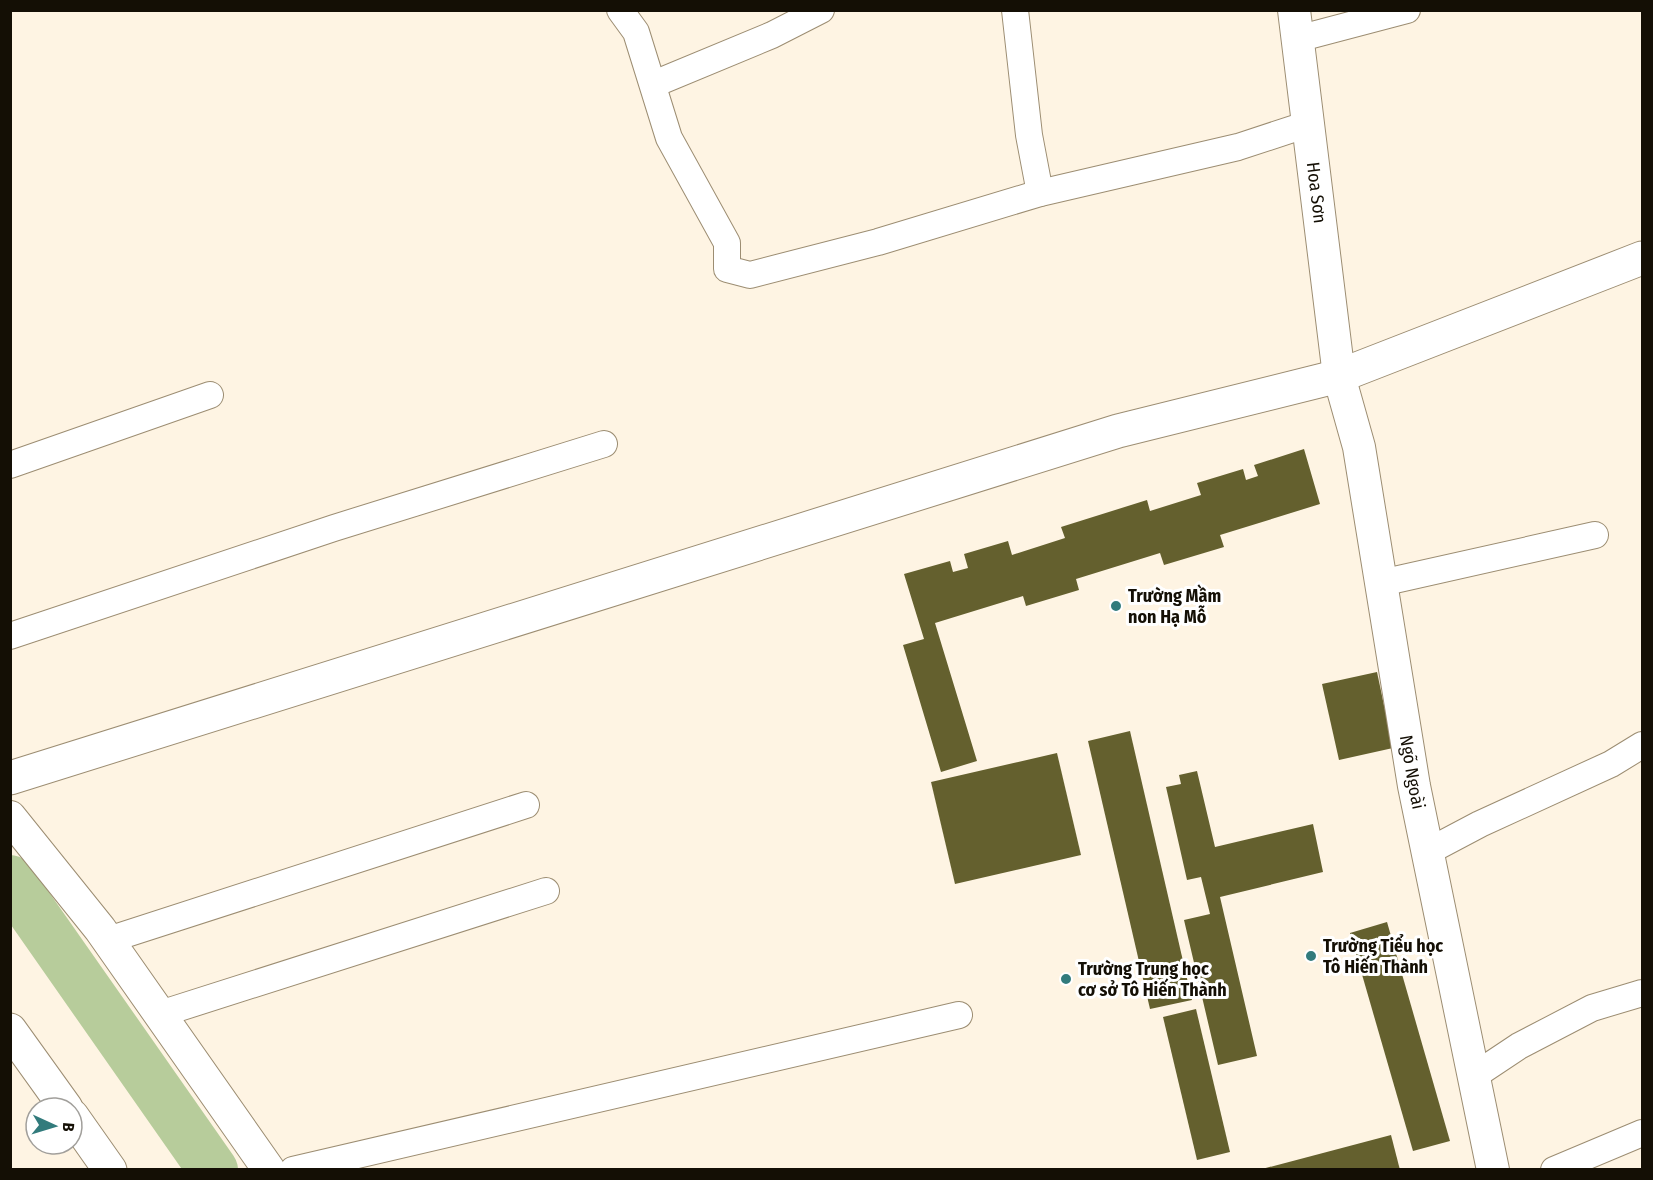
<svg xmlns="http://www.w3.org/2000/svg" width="1653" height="1180" font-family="'Fira Sans Condensed',sans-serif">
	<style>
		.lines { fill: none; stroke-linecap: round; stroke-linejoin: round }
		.river { stroke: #b7cc9b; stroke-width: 50 }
		.building { fill: #64602e }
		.minor-casing { stroke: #9c8d72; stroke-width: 28 }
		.tertiary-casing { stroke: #9c8d72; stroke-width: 34 }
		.secondary-casing { stroke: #9c8d72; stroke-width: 35 }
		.minor { stroke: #fff; stroke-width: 26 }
		.tertiary { stroke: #fff; stroke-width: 32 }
		.secondary { stroke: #fff; stroke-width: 33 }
		.poi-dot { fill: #327b7c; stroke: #fff; stroke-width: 2 }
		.labels { text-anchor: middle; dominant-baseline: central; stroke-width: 6; stroke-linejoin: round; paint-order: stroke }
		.street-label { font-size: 18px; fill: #140f05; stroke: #fff }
		.poi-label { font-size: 18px; font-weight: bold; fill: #140f05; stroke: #fff; text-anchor: start }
	</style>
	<rect width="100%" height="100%" fill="#fef4e3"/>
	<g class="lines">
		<!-- river -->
		<polyline class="river" points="10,880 213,1170"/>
	</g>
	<!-- building -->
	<g class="building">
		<polygon points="1304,449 1320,504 1220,535 1224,547 1164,565 1160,553 1076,579 1079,590 1026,606 1023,596 935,623 977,761 941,772 903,645 924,639 904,574 950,561 953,572 968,568 964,554 1008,541 1012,555 1065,538 1061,527 1147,500 1150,511 1201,495 1197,483 1243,469 1246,480 1258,476 1254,465"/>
		<polygon points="1377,672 1393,748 1339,760 1322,684"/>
		<polygon points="1130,731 1192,1000 1150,1009 1088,741"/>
		<polygon points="1057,753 1081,855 955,884 931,782"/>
		<polygon points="1197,771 1215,847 1313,824 1323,872 1220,897 1257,1056 1218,1065 1184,920 1210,914 1201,877 1187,880 1166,787 1181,784 1179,775"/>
		<polygon points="1387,922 1450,1141 1413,1151 1350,933"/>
		<polygon points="1196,1009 1230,1152 1197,1160 1163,1017"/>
		<polygon points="1391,1135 1400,1170 1262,1170 1262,1169"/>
	</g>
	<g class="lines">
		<defs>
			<g id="minor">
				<polyline points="620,10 636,32 669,138 727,243 727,269 750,275 878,242 1040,193 1238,147 1308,124"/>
				<polyline points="1015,10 1029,135 1040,193"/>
				<polyline points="1297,39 1407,10"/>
				<polyline points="654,84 772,35 821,10"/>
				<polyline points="10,465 210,395"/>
				<polyline points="1381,583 1595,535"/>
				<polyline points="10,636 334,528 604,444"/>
				<polyline points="1427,852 1480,824 1611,764 1642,745"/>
				<polyline points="108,940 526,805"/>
				<polyline points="160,1014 546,891"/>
				<polyline points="1474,1076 1519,1046 1592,1008 1642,993"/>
				<polyline points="293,1170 959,1015"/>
				<polyline points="1554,1170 1642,1133"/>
			</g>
			<g id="tertiary">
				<path id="s1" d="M1294,10L1339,376L1359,447L1414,786L1493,1170"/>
				<polyline points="10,817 100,929 269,1170"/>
			</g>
			<g id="secondary">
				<polyline points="10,778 1118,431 1339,376 1642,258"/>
				<polyline points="10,1030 66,1108"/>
				<polyline points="72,1116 110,1170"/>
			</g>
		</defs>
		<!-- minor casing -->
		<use href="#minor" class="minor-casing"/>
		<!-- tertiary casing -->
		<use href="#tertiary" class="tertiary-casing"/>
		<!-- secondary casing -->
		<use href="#secondary" class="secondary-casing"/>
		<!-- minor -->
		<use href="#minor" class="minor"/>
		<!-- tertiary -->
		<use href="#tertiary" class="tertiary"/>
		<!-- secondary -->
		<use href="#secondary" class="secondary"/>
	</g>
	<!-- markers -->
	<g class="poi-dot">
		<circle cx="1116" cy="606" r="6"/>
		<circle cx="1311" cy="956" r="6"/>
		<circle cx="1066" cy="979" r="6"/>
	</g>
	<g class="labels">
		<!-- street labels -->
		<g class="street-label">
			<text stroke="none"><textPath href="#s1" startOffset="184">Hoa Sơn</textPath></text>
			<text stroke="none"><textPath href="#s1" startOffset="772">Ngõ Ngoài</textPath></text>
		</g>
		<!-- poi labels -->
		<g class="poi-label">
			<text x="1128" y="596">Trường Mầm<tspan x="1128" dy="21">non Hạ Mỗ</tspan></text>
			<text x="1323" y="946">Trường Tiểu học<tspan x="1323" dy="21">Tô Hiến Thành</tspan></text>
			<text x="1078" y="969">Trường Trung học<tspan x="1078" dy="21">cơ sở Tô Hiến Thành</tspan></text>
		</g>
	</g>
	<!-- border -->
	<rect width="1653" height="1180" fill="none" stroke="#140f05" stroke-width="24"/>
	<!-- north arrow -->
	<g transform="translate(54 1126) rotate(94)"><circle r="28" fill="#ffffff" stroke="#a19f9b" stroke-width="1.5"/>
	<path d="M0-4.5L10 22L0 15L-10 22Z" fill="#327b7c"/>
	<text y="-9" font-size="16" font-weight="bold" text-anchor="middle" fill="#140f05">B</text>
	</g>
</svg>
